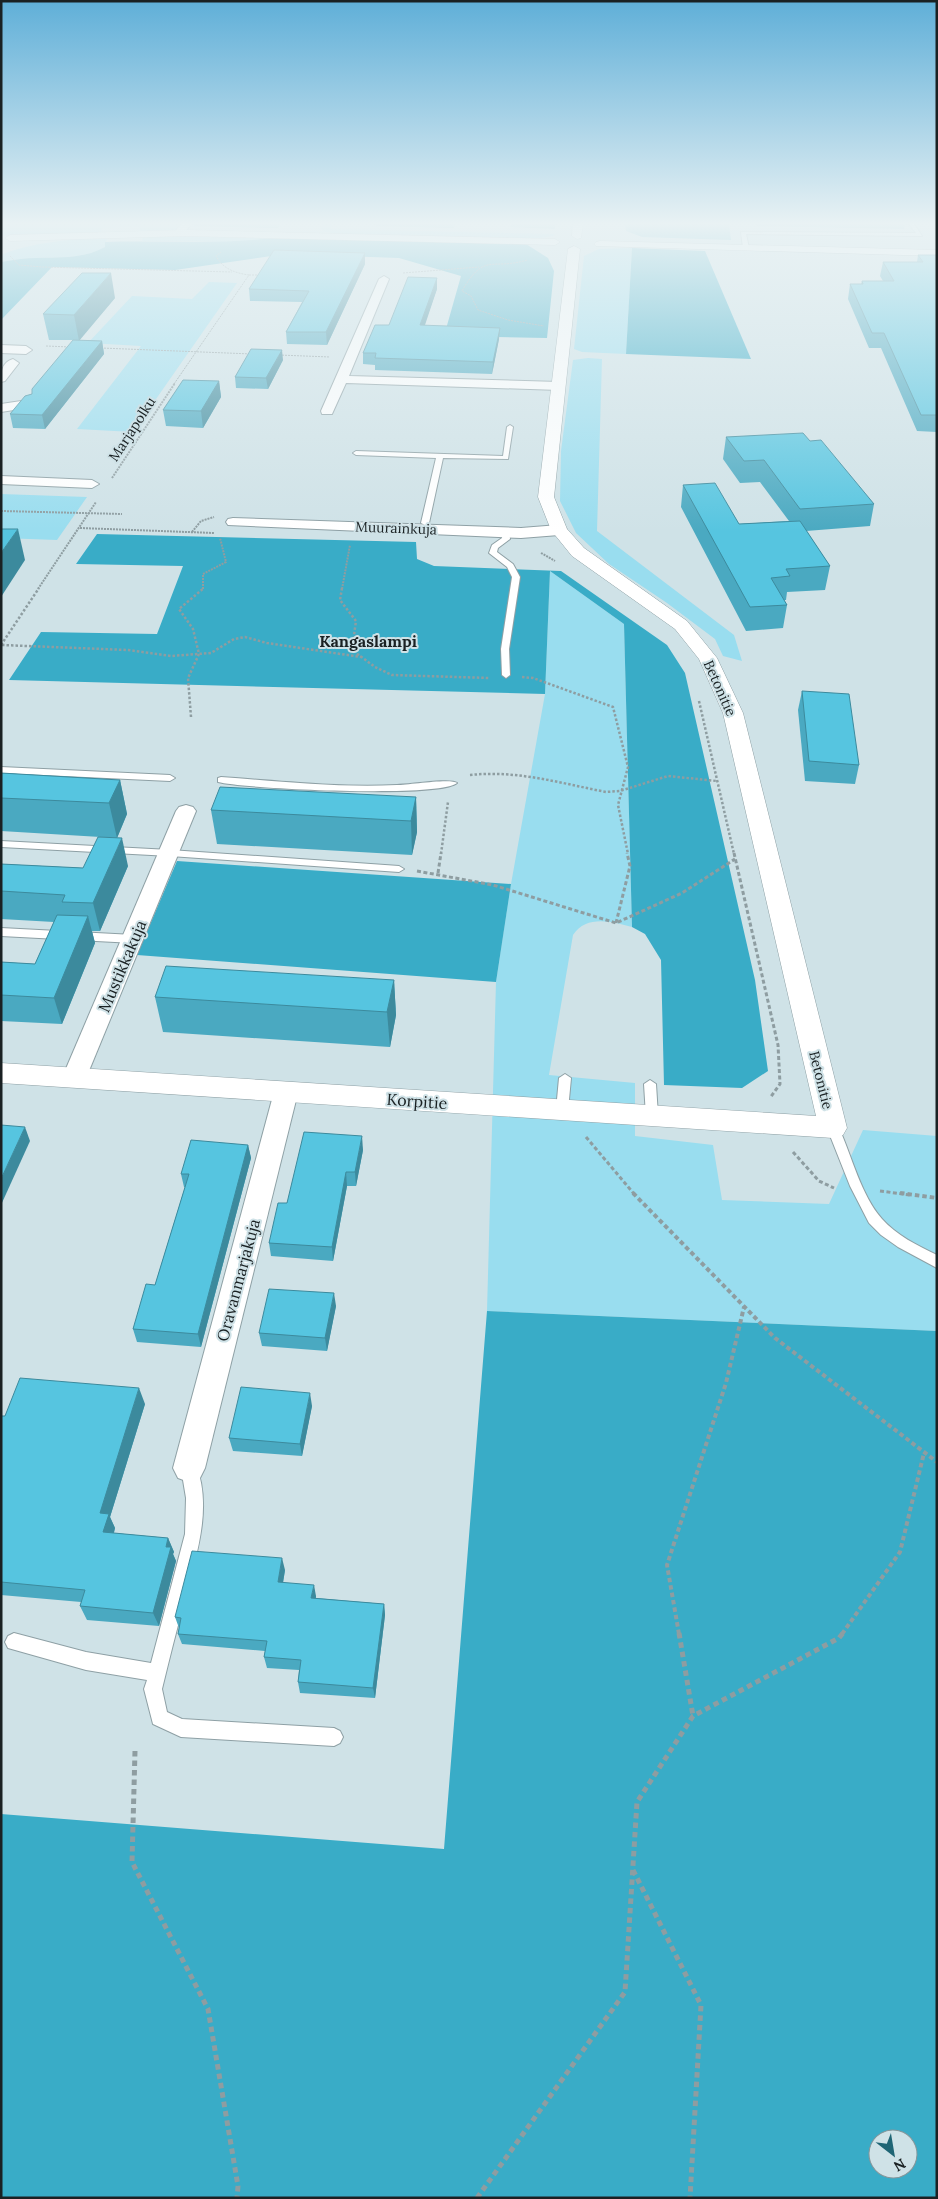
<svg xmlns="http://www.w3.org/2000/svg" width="938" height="2199" font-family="Lora,serif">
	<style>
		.green { fill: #99ddef }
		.forest { fill: #39acc7; fill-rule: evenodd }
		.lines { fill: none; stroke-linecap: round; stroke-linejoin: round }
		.service-casing { stroke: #8ea0a5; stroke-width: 2 }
		.minor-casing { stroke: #8ea0a5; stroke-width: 2 }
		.tertiary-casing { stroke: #8ea0a5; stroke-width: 1 }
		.path-far5 { stroke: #8e9da1; stroke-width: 1; stroke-dasharray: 2 1; stroke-linecap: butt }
		.path-far4 { stroke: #8e9da1; stroke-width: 2; stroke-dasharray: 2 1; stroke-linecap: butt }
		.path-far3 { stroke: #8e9da1; stroke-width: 2.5; stroke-dasharray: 2.5 2; stroke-linecap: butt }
		.path-far2 { stroke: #8e9da1; stroke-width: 3; stroke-dasharray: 4 2.5; stroke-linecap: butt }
		.path-far1 { stroke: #8e9da1; stroke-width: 4; stroke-dasharray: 4.5 3; stroke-linecap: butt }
		.path { stroke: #8e9da1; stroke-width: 5; stroke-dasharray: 5.5 4; stroke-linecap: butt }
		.service { fill: #fff; fill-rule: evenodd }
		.minor { fill: #fff; fill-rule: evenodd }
		.tertiary { fill: #fff; fill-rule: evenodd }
		.wall { fill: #4aa9c1 }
		.shaded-wall { fill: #3c8a9d }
		.building { fill: #56c5e0; stroke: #3c8a9d }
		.labels { text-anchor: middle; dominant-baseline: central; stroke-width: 4; stroke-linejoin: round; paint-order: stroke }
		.far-street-label { font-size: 14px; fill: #1a2123; stroke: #cfe2e7 }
		.far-quarter-label { font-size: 16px; font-weight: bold; fill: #1a2123; stroke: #cfe2e7 }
		.street-label { font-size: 16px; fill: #1a2123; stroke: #cfe2e7 }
	</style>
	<rect width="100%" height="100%" fill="#cfe2e7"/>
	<!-- green -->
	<g class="green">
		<polygon points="1,224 182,224 176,231 139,231 140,226 102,228 101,233 22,237 1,235"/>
		<polygon points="323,224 332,224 330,229 555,234 553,236 533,239 337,234 323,231 321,228"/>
		<polygon points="143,236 272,238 245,242 142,241"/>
		<path d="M92,237H107L105,247C83,259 61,257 36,258C25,258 13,260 1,262L3,254C31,243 62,241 92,237Z"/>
		<polygon points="632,248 626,354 582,352 574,349 584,256 599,249"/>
		<polygon points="209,282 237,283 133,432 77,429 141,346 88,343 132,296 192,299"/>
		<polygon points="588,358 602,359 597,531 734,635 742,661 723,656 715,639 667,603 609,564 576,533 560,501 561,451 573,360"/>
		<polygon points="1,494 87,497 57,540 1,538"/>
		<path d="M550,571L624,624L632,927C611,921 586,915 573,935L549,1075L635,1083V1136L713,1145L722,1200L829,1204L863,1130L937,1136V1331L487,1311L496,982L511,884L545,694Z"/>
	</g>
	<!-- forest -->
	<g class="forest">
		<polygon points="625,224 729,224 731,240 642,237 626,231"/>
		<path d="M272,238L526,244L548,258L554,271L547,338L444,336L461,276L399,258L285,254L175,270L52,267L1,320V262C13,260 25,258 36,258C61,257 83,259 105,247V242C160,240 217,245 272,238Z"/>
		<polygon points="632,248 705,251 751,359 626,354"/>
		<polygon points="97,534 416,542 417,559 434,566 561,571 667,645 685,673 755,980 768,1071 742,1088 664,1085 661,960 645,934 632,927 624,624 550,571 545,694 9,680 41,632 157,634 183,566 76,564"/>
		<polygon points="177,861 511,884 496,982 137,955"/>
		<path d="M487,1311L937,1331V2198H1V1814L444,1849ZM878,2139H908V2169H878Z"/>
	</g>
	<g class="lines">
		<defs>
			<g id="service">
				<polygon points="909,224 914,224 922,236 746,234 749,248 746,250 743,248 741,232 916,233"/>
				<polygon points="510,425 513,427 508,459 443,458 429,523 425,525 421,523 436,458 356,455 353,453 356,451 503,456 507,427"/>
				<polygon points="503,530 509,530 510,539 498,548 497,552 513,564 520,577 509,649 510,675 506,678 502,675 501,649 512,577 507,567 489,553 492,545 502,538"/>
				<polygon points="1,767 170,775 175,778 170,781 1,773"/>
				<path d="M221,777C279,781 338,788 397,785C408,785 451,778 457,783C440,798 246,789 218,782V778Z"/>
				<polygon points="1,841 170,850 399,866 404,869 399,872 170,856 1,847"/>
				<polygon points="1,928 134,935 140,939 134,943 1,936"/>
				<polygon points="565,1074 571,1078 568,1110 566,1113 558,1113 556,1110 559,1078"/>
				<polygon points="650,1080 656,1084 658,1116 656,1119 648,1119 646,1116 644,1084"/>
				<path d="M833,1123L838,1125L839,1128C852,1157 861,1195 882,1219C896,1235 918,1246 937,1255V1268L898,1247L881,1235L869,1223L850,1186L827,1128L828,1125Z"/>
				<path d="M189,1461L195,1463C214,1507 195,1559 184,1603C176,1632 169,1660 162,1689L167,1712L182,1719L334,1728L340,1731L343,1737L340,1743L334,1746L181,1737L153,1724L144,1689L147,1680L86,1670L8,1648L5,1642L8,1636L14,1633L86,1652L151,1663L185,1534L186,1498L181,1468L183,1463Z"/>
			</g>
			<g id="minor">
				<polygon points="181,224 191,224 182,235 176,235 174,233"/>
				<polygon points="384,276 389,279 349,376 559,382 565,386 559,390 346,383 332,414 322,414 321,411 379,279"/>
				<polygon points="1,345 26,346 32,350 26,354 1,353"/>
				<path d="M13,359L19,363L5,381L1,382C1,372 2,362 13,359Z"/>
				<polygon points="28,400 34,404 33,407 1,412 1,404"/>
				<polygon points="1,476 92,480 99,484 92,488 1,484"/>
				<polygon points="233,518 521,528 559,525 564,527 567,530 564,533 559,535 521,538 228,525 226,522 228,519"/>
				<polygon points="186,805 193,807 196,811 86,1078 83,1084 74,1087 65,1084 62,1078 176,811 179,807"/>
				<polygon points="286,1083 295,1086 298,1092 205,1468 200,1478 189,1482 178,1478 173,1468 274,1092 277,1086"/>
			</g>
			<g id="tertiary">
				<polygon points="573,224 583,224 581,238 577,239 572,236"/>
				<polygon points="186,230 555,239 560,242 555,245 186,236 10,241 5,238 10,235"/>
				<polygon points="600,241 937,250 937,256 596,246 594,244 596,242"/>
				<polygon points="574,246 580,249 554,497 567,529 584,548 687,621 717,658 743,713 847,1128 843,1135 833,1138 1,1083 1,1063 816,1116 723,713 699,659 675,629 572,556 551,530 538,497 568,249"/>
			</g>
		</defs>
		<!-- service casing -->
		<use href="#service" class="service-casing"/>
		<!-- minor casing -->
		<use href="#minor" class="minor-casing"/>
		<!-- tertiary casing -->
		<use href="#tertiary" class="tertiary-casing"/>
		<!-- path-far5 -->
		<g class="path-far5">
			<polyline points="10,256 19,265 42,267 232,272"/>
			<path d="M527,260C491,271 485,251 462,291L471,296L478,310L508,320L544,326"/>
			<polyline points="403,273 479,267"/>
			<polyline points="249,275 261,275"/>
			<polyline points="46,346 70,347"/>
			<polyline points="101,348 252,354"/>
			<polyline points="279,355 330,357"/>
			<path d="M174,384L249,275C235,273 223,269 216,256L221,252"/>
		</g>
		<!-- path-far4 -->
		<g class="path-far4">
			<polyline points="112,478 175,383"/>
			<polyline points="1,511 122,514"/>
			<polyline points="80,528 214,533"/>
			<polyline points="192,532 201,521 214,517"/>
			<polyline points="541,553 555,561"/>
			<polyline points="38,589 96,502"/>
			<polyline points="203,589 203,574 226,562 220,538"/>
			<polyline points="342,589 350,545"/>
		</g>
		<!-- path-far3 -->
		<g class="path-far3">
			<polyline points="342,588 340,600 356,621 354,635 356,653 375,667 392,675 489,678"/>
			<polyline points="1,645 39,588"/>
			<polyline points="2,645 128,650 171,656 211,653 234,639 245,637 267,643 361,657"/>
			<polyline points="522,677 533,678 613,707 628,767 618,805 628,854"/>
			<polyline points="699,701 734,854"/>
			<polyline points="191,717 188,678 199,654 193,629 179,609 204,588"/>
			<path d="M470,775C517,770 560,783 606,792L620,791L668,776L717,781"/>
			<polyline points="441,854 448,802"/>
		</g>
		<!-- path-far2 -->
		<g class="path-far2">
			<polyline points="734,853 778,1045 780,1084 770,1098"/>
			<polyline points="417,871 493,885 616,923 682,893 735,859"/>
			<polyline points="438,873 441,853"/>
			<polyline points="616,923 630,866 627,853"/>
			<polyline points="586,1137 635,1195"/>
			<polyline points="793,1152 819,1181 834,1188"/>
			<polyline points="880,1191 910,1195"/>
		</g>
		<!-- path-far1 -->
		<g class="path-far1">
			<polyline points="633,1193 775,1338 937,1462"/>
			<polyline points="900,1193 937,1198"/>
			<polyline points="679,1634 667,1565 726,1383 744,1307"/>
			<polyline points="842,1634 900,1552 924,1453"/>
		</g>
		<!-- path -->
		<g class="path">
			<polyline points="679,1633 693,1716"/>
			<polyline points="135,1751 132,1862 208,2009 238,2186 237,2198"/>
			<polyline points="633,1870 701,2005 690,2198"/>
			<polyline points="477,2198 625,1992 637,1802 693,1716 839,1638 843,1633"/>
		</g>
		<!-- service -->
		<use href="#service" class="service"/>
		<!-- minor -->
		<use href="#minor" class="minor"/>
		<!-- tertiary -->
		<use href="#tertiary" class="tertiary"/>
	</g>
	<!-- wall -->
	<g class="wall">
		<polygon points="194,224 280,224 278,228 194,226"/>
		<polygon points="376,224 455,224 454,228 376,226"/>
		<polygon points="511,224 555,224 555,229 511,227"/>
		<polygon points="757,224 905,224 904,229 757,226"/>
		<polygon points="365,253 365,264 327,345 287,344 286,332 302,302 250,301 249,289"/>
		<polygon points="918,255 937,255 937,432 917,431 881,348 869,348 848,299 850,284 861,284 862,281 883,281 880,276 883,262 917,262"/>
		<polygon points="437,289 424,325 499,339 492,374 375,370 375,365 363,364 363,353 389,325"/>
		<polygon points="115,298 79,340 102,341 104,354 45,429 13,428 10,414 32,394 73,340 49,340 43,314"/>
		<polygon points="283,360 268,389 236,388 235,377"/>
		<polygon points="219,381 221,397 203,428 166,426 163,410"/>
		<polygon points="726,437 810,441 874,504 870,526 806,531 830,566 825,590 787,592 786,600 784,600 787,605 783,628 746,631 681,507 683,485 739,524 789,521 760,482 740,483 723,459"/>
		<polygon points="802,691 859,765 855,784 805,781 798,710"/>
		<polygon points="1,773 120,780 127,814 117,838 1,831"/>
		<polygon points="416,797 417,832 412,855 217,844 211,810"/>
		<polygon points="1,864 83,868 128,866 100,931 92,931 95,943 62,1024 1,1021 1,962 35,964 54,922 1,919"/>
		<polygon points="394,980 396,1015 390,1047 163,1032 155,997"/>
		<polygon points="248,1145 251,1158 201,1347 137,1342 133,1329 155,1285 185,1187 184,1187 181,1174"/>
		<polygon points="363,1150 356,1186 347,1186 333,1261 271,1256 269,1243 287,1203"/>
		<polygon points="336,1306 327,1351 262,1346 259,1333"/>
		<polygon points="145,1404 110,1517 115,1528 114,1533 168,1538 174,1552 173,1554 176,1561 159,1626 87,1620 80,1606 81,1602 1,1595 1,1416 5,1416"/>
		<polygon points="312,1406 302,1456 233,1451 229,1438"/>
		<polygon points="285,1570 283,1583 316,1596 316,1598 384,1604 385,1615 375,1698 300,1693 298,1682 299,1670 267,1668 264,1657 265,1651 182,1644 178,1634 179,1628 175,1617"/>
	</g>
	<!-- shaded-wall -->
	<g class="shaded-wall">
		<polygon points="365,253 365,264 327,345 326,332"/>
		<polygon points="111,273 115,298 79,341 74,315"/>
		<polygon points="437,278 437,289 421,337 420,325"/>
		<polygon points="500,328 499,339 492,374 493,362"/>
		<polygon points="102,341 104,354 45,429 42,415"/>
		<polygon points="282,350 283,360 268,389 266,378"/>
		<polygon points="219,381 221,397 203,428 201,411"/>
		<polygon points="18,529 25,560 1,597 1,553"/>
		<polygon points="120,780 127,814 117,838 109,803"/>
		<polygon points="416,797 417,832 412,855 411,821"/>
		<polygon points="122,838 128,866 100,931 93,903"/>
		<polygon points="88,916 95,943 62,1024 54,998"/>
		<polygon points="394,980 396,1015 390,1047 387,1012"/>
		<polygon points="25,1127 30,1141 1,1205 1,1179"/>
		<polygon points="362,1136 363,1150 356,1186 355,1172"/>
		<polygon points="248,1145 251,1158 201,1347 198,1334"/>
		<polygon points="346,1172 347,1186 333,1261 332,1247"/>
		<polygon points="334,1293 336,1306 327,1351 325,1338"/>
		<polygon points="139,1388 145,1404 110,1517 115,1528 110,1546 103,1532 100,1513"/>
		<polygon points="310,1393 312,1406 302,1456 300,1444"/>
		<polygon points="168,1538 174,1552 173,1554 176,1561 159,1626 153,1613"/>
		<polygon points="282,1558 285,1570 281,1594 278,1582"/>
		<polygon points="314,1585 316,1596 314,1609 311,1598"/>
		<polygon points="384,1604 385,1615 375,1698 373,1688"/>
	</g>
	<!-- building -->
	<g class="building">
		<polygon points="274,250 365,253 326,332 286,332 309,291 249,289"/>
		<polygon points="918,255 937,255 937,415 921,415 884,333 872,333 850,284 863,284 862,281 894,281 883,262 923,262"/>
		<polygon points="82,273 111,273 74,315 43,314"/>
		<polygon points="408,277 437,278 420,325 500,328 493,362 375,358 376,353 363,353 375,325 389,325"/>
		<polygon points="73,340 102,341 42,415 10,414 25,396 32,394 32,389"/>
		<polygon points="251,349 282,350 266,378 235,377"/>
		<polygon points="183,380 219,381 201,411 163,410"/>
		<polygon points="803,433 810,441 821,440 874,504 800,509 764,460 744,461 726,437"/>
		<polygon points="715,483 739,524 800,521 830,566 786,569 790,576 771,578 787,605 750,607 683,485"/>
		<polygon points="1,529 18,529 1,553"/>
		<polygon points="802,691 849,694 859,765 809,761"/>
		<polygon points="1,773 120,780 109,803 1,798"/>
		<polygon points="220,787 416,797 411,821 211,810"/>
		<polygon points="98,837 122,838 93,903 62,902 65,895 1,891 1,864 83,868"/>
		<polygon points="57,915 88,916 54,998 1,995 1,962 35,964"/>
		<polygon points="166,966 394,980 387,1012 155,997"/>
		<polygon points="1,1125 25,1127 1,1179"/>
		<polygon points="304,1132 362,1136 355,1172 346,1172 332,1247 269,1243 278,1203 287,1203"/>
		<polygon points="191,1140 248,1145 198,1334 133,1329 146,1284 155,1285 189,1174 181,1174"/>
		<polygon points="269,1289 334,1293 325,1338 259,1333"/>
		<polygon points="20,1378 139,1388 100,1513 109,1514 103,1532 168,1538 166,1547 171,1547 153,1613 80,1606 85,1590 1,1582 1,1416 5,1416"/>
		<polygon points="241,1387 310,1393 300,1444 229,1438"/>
		<polygon points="192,1551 282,1558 278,1582 314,1585 311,1598 384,1604 373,1688 298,1682 301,1660 264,1657 267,1641 178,1634 181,1618 175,1617"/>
	</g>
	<!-- sky -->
	<linearGradient id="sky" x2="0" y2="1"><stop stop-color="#5fafd8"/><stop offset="0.42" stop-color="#e9f2f4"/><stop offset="1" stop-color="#e9f2f4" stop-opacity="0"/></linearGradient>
	<rect width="938" height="532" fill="url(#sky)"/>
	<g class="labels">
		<!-- far-street labels -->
		<g class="far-street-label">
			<text transform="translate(132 429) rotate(-57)">Marjapolku</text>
			<text transform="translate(396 528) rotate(2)">Muurainkuja</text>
			<text transform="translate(720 688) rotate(66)">Betonitie</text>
			<text transform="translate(821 1080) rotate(76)">Betonitie</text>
		</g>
		<!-- far-quarter labels -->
		<g class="far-quarter-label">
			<text x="368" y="641">Kangaslampi</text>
		</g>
		<!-- street labels -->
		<g class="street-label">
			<text transform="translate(122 966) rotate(-67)">Mustikkakuja</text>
			<text transform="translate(417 1101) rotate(4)">Korpitie</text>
			<text transform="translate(238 1280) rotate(-75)">Oravanmarjakuja</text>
		</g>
	</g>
	<!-- border -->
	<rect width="938" height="2199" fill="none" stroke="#1a2123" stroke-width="5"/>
	<!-- north arrow -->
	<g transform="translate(893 2154) rotate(149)"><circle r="24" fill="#cfe2e7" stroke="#879599"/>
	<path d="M0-4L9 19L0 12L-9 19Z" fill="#1f6575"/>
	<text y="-8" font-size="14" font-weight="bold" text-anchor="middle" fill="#1a2123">N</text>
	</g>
</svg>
